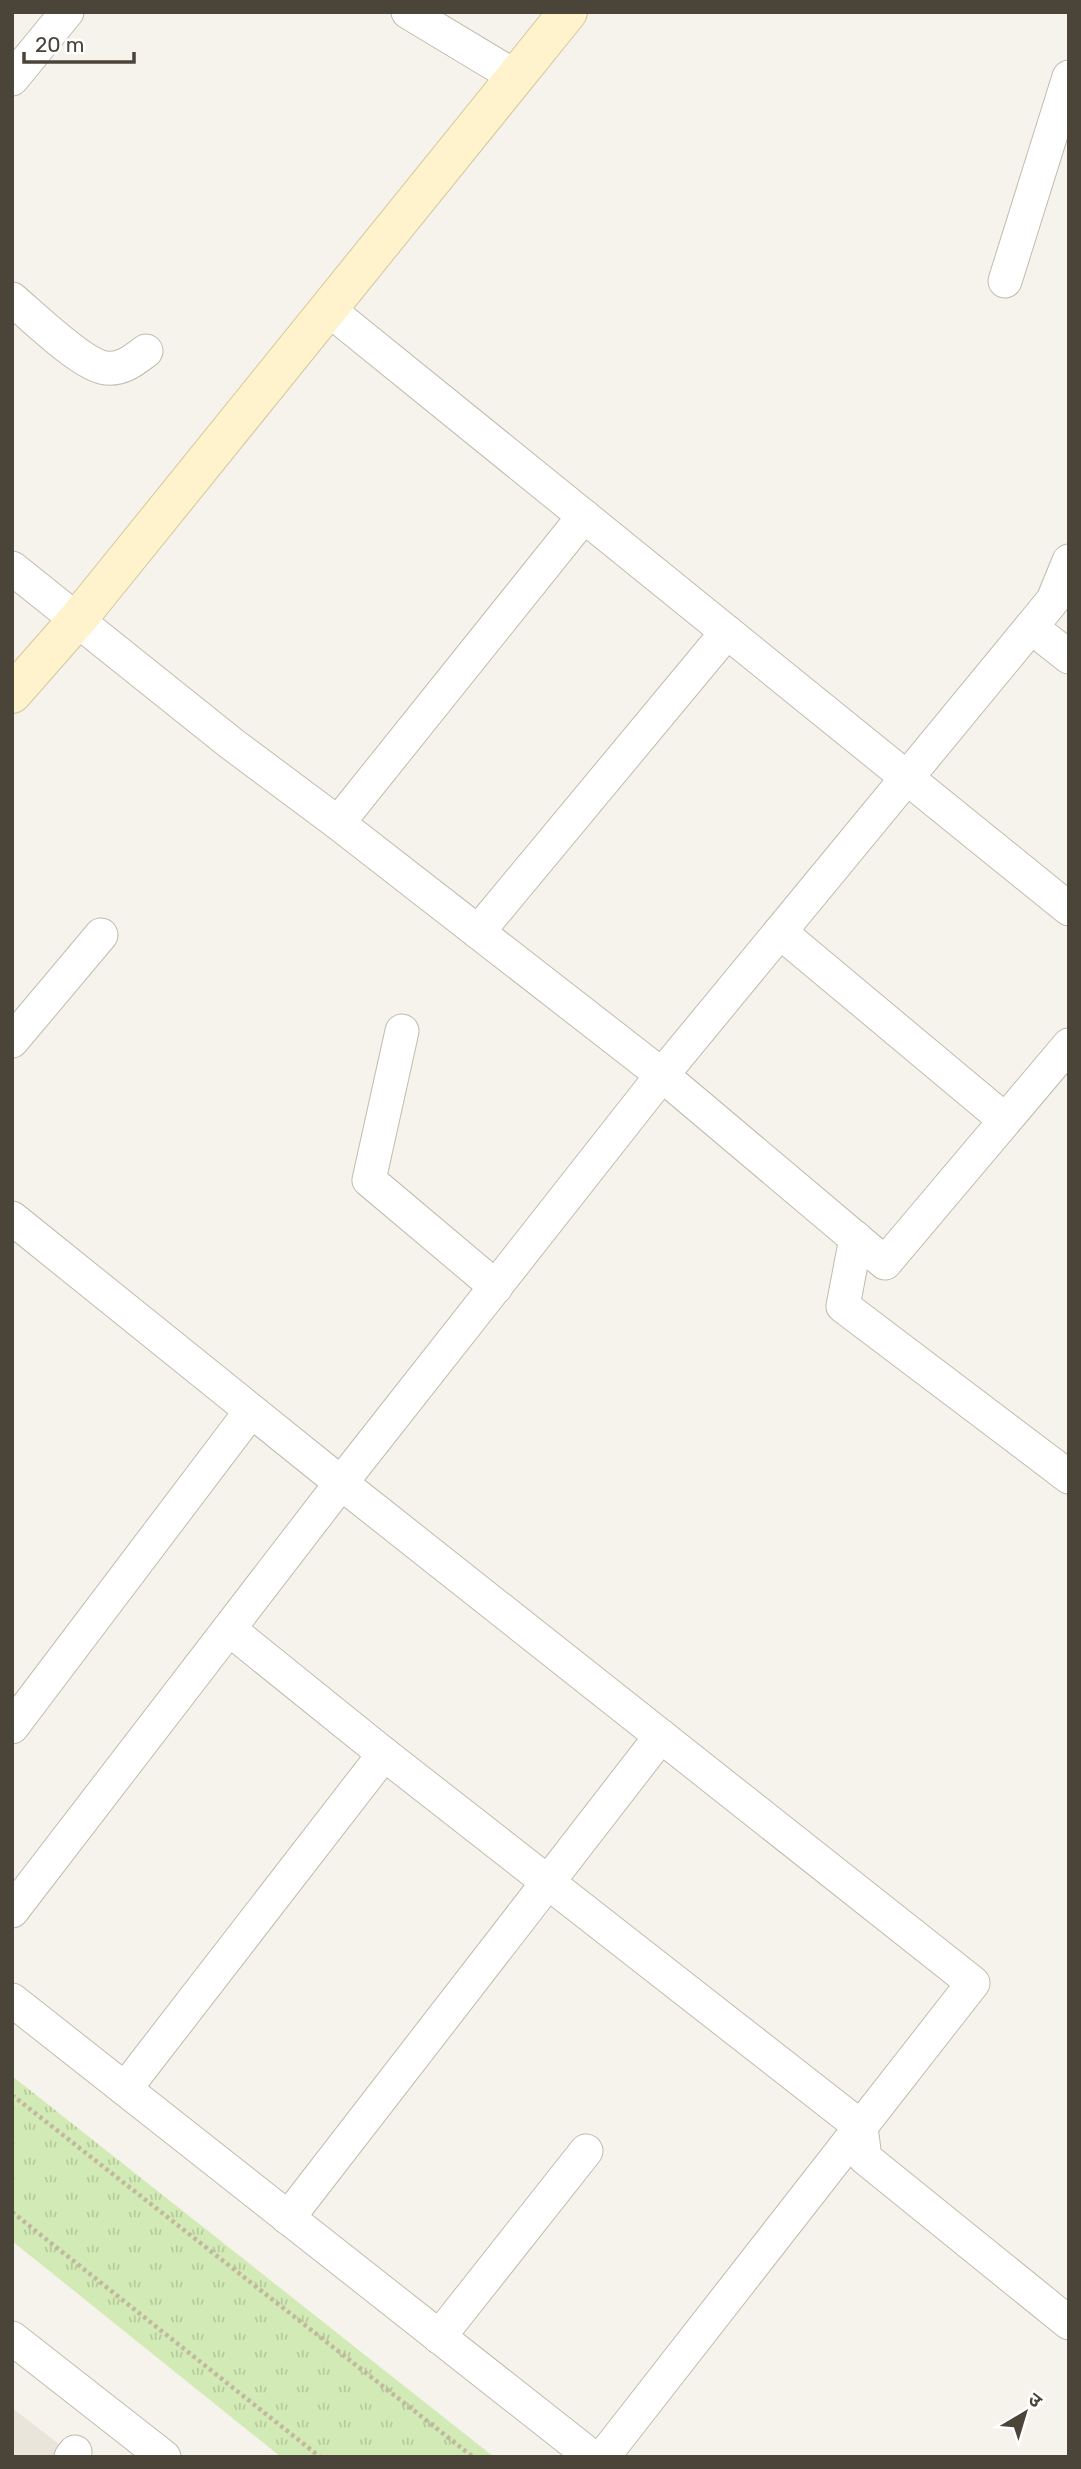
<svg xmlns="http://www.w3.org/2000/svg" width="1081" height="2469" font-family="Rubik,'Noto Sans Devanagari',sans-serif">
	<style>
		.residential { fill: #eae5da }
		.park { fill: url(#park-tufts) }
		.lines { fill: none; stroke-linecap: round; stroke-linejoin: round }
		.street-casing { stroke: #c2bbae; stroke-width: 35 }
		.secondary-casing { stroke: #d6c79b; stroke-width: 40 }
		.path { stroke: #c4b79f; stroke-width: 4.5; stroke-dasharray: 3.5 3.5; stroke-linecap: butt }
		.street { stroke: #fff; stroke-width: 33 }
		.secondary { stroke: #fff3cd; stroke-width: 38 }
	</style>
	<defs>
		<pattern id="park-tufts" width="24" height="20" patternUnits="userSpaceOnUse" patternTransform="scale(1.75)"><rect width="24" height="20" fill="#d2eab5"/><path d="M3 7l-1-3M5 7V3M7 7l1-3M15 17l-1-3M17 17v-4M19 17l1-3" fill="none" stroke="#b6ca9c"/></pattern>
	</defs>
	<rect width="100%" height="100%" fill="#f6f3ec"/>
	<!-- residential -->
	<polygon class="residential" points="12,2408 76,2457 12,2457"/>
	<!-- park -->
	<polygon class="park" points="12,2076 494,2457 281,2457 12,2241"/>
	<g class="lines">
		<defs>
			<g id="street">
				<polyline points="408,12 516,77"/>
				<polyline points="12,79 67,12"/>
				<polyline points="1005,281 1069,77"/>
				<path d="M12,299C31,315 83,366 106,368C122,370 134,360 146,351"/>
				<polyline points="328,309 1069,909"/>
				<polyline points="12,568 232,744 338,823 662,1075 885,1263 1069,1045"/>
				<polyline points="1031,627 1053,600 1069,561"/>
				<polyline points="338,823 584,516"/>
				<polyline points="478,932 727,632"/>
				<polyline points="780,932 1005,1120"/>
				<polyline points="402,1031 369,1180 496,1287"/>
				<polyline points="12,1041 101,935"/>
				<polyline points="12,1218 341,1483 973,1983 603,2457"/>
				<polyline points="856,1238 843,1306 1069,1477"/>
				<polyline points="229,1629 384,1754 861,2127 865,2158 1069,2323"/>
				<polyline points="12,1727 251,1411"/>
				<polyline points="12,1911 341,1483 662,1075 1031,627 1069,657"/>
				<polyline points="12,2000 592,2457"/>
				<polyline points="125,2089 384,1754"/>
				<polyline points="288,2218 661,1736"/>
				<polyline points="439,2337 586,2151"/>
				<polyline points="12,2338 164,2457"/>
				<polyline points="71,2457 75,2452"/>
			</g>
			<polyline id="secondary" points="12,694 77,620 568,12"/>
		</defs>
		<!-- street casing -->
		<use href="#street" class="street-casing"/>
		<!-- secondary casing -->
		<use href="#secondary" class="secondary-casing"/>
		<!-- path -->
		<g class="path">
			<polyline points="12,2095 473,2457"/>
			<polyline points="12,2212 320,2457"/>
		</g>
		<!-- street -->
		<use href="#street" class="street"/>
		<!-- secondary -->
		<use href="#secondary" class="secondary"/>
	</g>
	<!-- border -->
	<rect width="1081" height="2469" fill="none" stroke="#4b4439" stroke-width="28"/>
	<!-- north arrow -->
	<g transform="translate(1025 2413) rotate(38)" stroke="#ffffff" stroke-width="5" paint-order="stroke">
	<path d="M0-5L12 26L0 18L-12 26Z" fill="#4b4439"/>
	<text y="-10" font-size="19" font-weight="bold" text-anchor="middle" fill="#4b4439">उ</text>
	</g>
	<!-- scale -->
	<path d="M24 52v10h110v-10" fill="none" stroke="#4b4439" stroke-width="3.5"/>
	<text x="35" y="52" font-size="21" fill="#4b4439" stroke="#ffffff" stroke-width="5" paint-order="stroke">20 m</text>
</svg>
